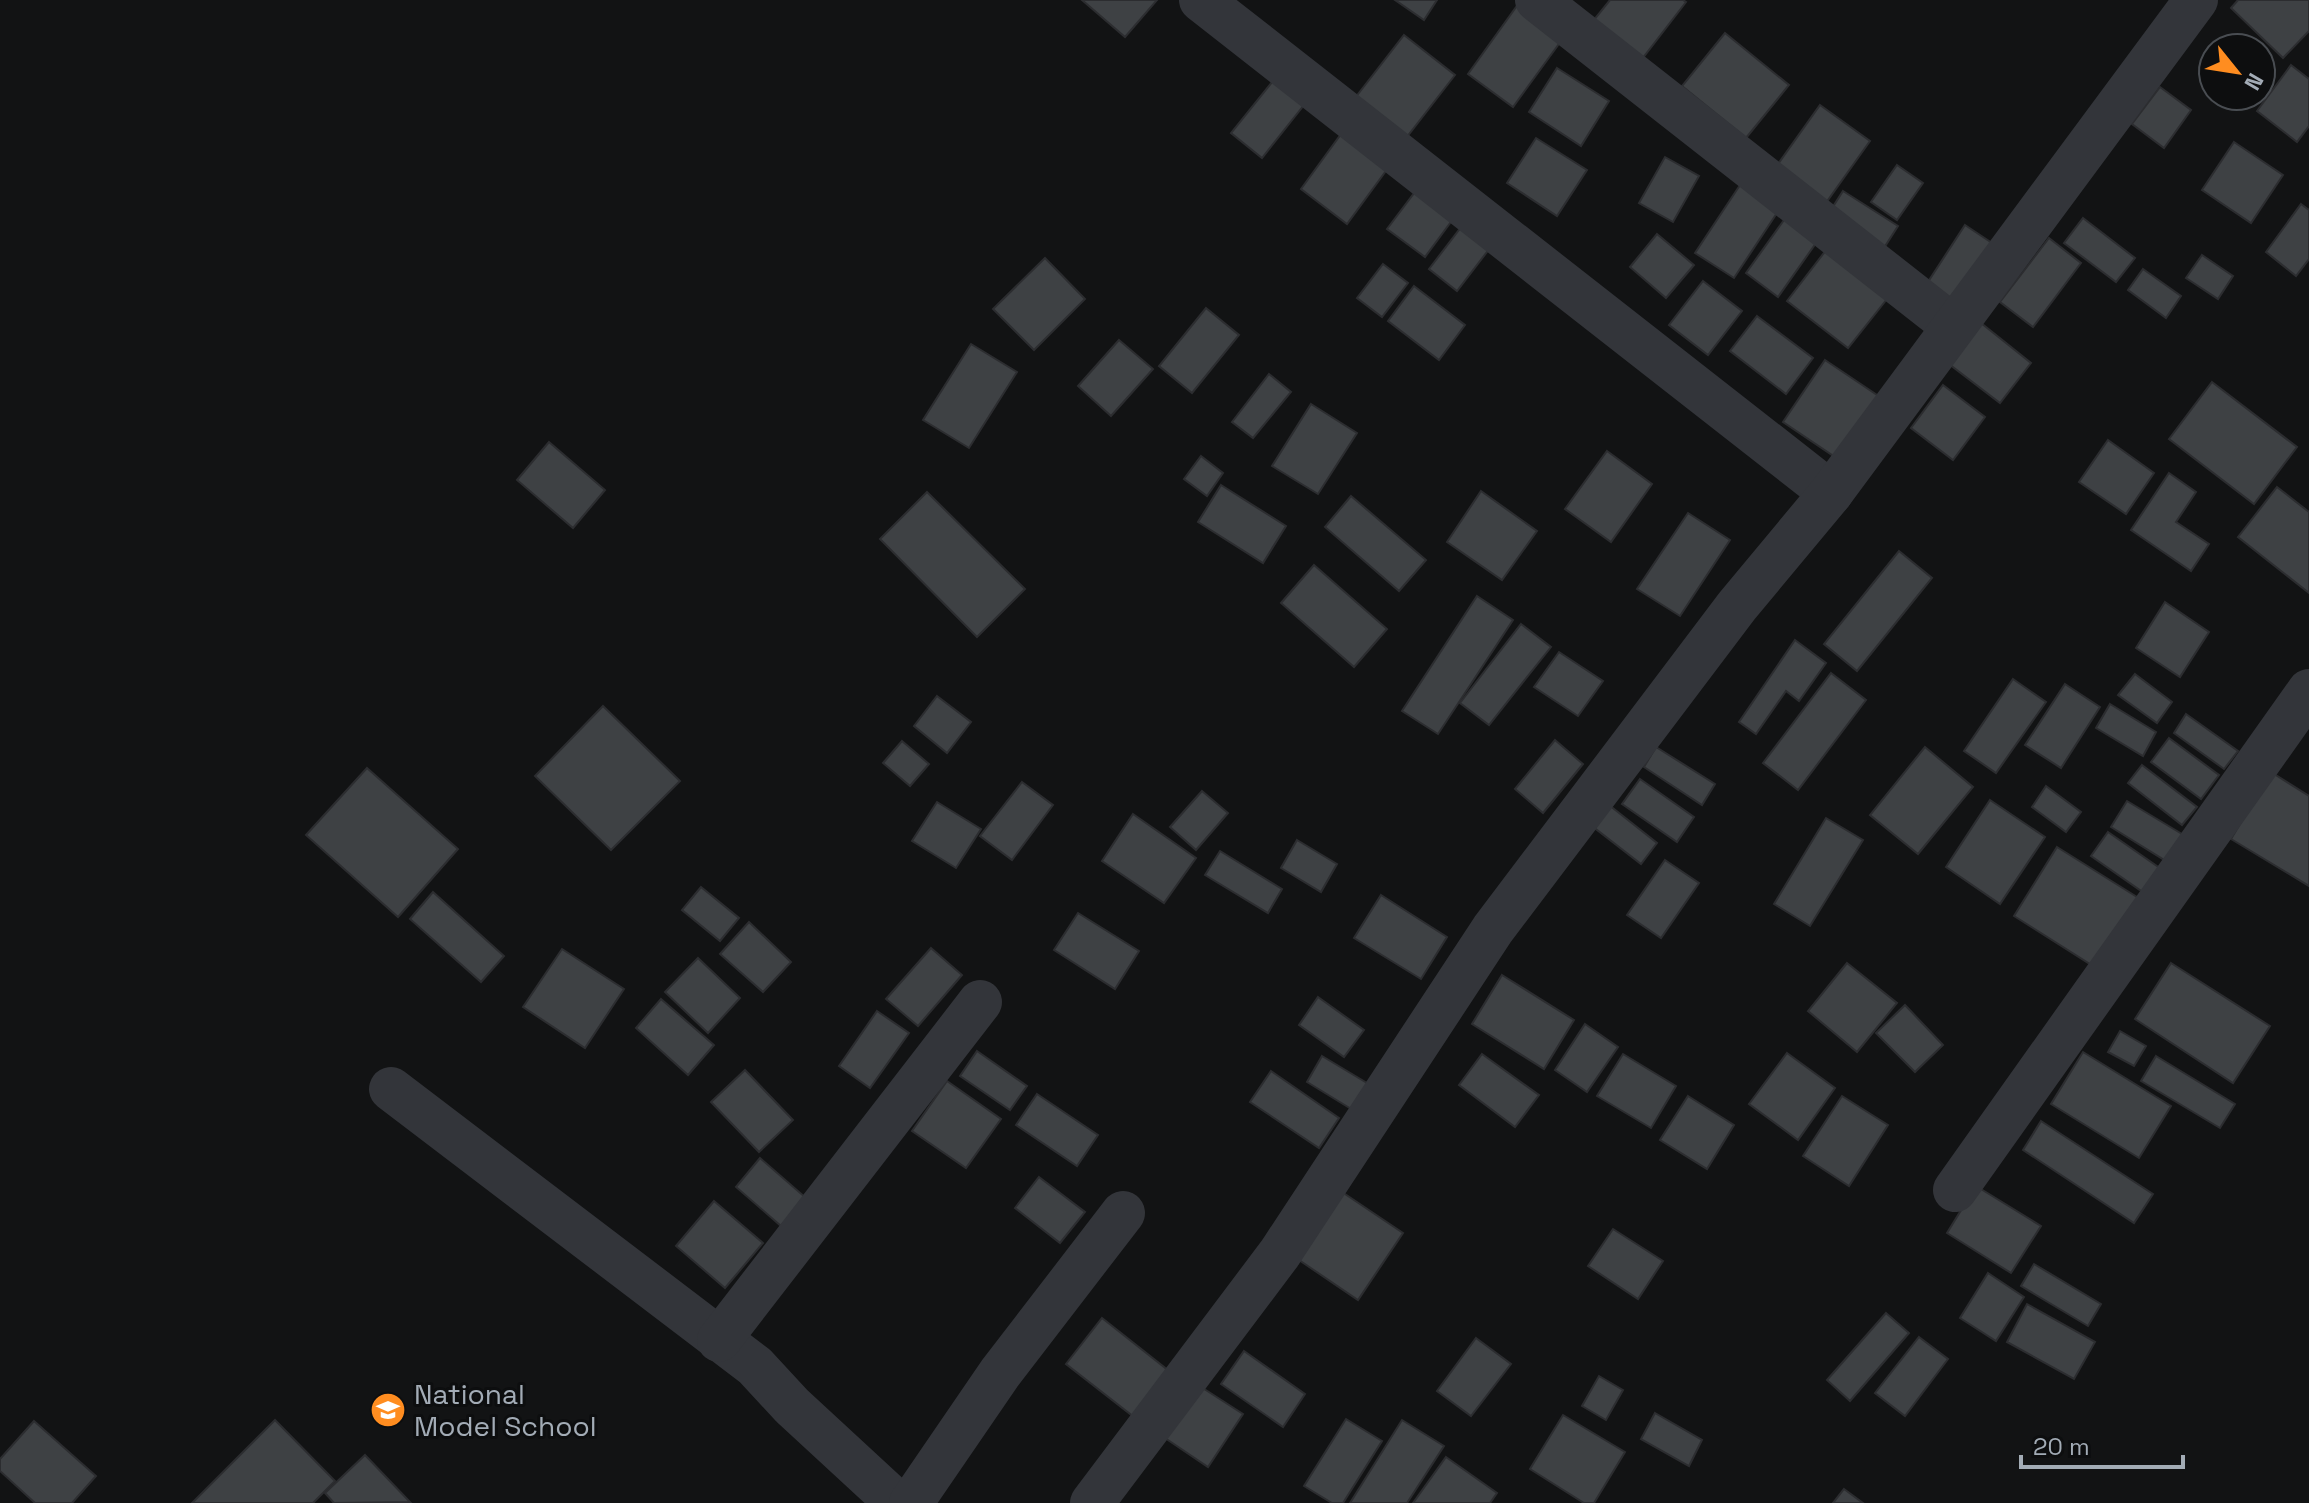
<svg xmlns="http://www.w3.org/2000/svg" width="2309" height="1503" font-family="'Space Grotesk',sans-serif">
	<style>
		.building { fill: #3e4144; stroke: #2c2d30; stroke-width: 2 }
		.lines { fill: none; stroke-linecap: round; stroke-linejoin: round }
		.minor { stroke: #33353a; stroke-width: 44 }
		.labels { text-anchor: middle; dominant-baseline: central; stroke-width: 6; stroke-linejoin: round; paint-order: stroke }
		.poi-label { font-size: 28px; fill: #a3acb6; stroke: #0d0e0f; text-anchor: start }
	</style>
	<rect width="100%" height="100%" fill="#121314"/>
	<!-- building -->
	<g class="building">
		<polygon points="1082,0 1157,0 1125,37"/>
		<polygon points="1395,0 1437,0 1424,20"/>
		<polygon points="1610,0 1683,0 1686,2 1642,59 1593,21"/>
		<polygon points="2238,0 2309,0 2309,31 2283,58 2231,8"/>
		<polygon points="1519,3 1564,37 1513,107 1468,74"/>
		<polygon points="1725,33 1789,85 1746,138 1682,86"/>
		<polygon points="1404,35 1455,75 1406,138 1355,98"/>
		<polygon points="2291,65 2309,79 2309,126 2297,142 2257,111"/>
		<polygon points="1557,68 1609,101 1581,146 1529,112"/>
		<polygon points="1277,76 1308,100 1262,158 1231,133"/>
		<polygon points="2160,87 2191,110 2164,148 2132,124"/>
		<polygon points="1820,105 1870,141 1823,207 1773,171"/>
		<polygon points="1344,130 1391,164 1347,224 1301,189"/>
		<polygon points="1536,138 1587,170 1557,216 1507,183"/>
		<polygon points="2234,142 2283,175 2251,223 2202,190"/>
		<polygon points="1665,157 1699,176 1673,222 1639,203"/>
		<polygon points="1897,165 1923,183 1897,220 1871,202"/>
		<polygon points="1421,184 1459,211 1425,257 1387,229"/>
		<polygon points="1740,185 1779,210 1734,278 1695,253"/>
		<polygon points="1843,191 1898,226 1882,251 1827,216"/>
		<polygon points="2301,204 2309,210 2309,259 2296,276 2266,252"/>
		<polygon points="1789,213 1821,236 1778,297 1746,273"/>
		<polygon points="2083,218 2135,258 2116,282 2064,243"/>
		<polygon points="1965,225 1998,247 1957,310 1924,288"/>
		<polygon points="1462,226 1490,248 1457,291 1429,269"/>
		<polygon points="1657,234 1694,265 1666,298 1630,267"/>
		<polygon points="2049,238 2081,263 2033,327 2000,302"/>
		<polygon points="1830,245 1891,294 1848,348 1787,301"/>
		<polygon points="2202,255 2233,276 2218,299 2186,278"/>
		<polygon points="1045,258 1085,299 1034,350 993,309"/>
		<polygon points="1383,264 1408,283 1382,317 1357,298"/>
		<polygon points="2143,269 2181,296 2166,318 2128,290"/>
		<polygon points="1703,281 1742,311 1708,355 1669,325"/>
		<polygon points="1414,286 1465,325 1439,360 1388,321"/>
		<polygon points="1206,308 1239,335 1192,393 1159,366"/>
		<polygon points="1757,316 1813,358 1786,394 1730,351"/>
		<polygon points="1981,323 2031,363 2000,403 1949,364"/>
		<polygon points="1119,340 1153,369 1111,416 1078,386"/>
		<polygon points="971,344 1017,372 969,448 923,420"/>
		<polygon points="1825,360 1880,397 1838,459 1783,422"/>
		<polygon points="1269,374 1291,392 1253,438 1232,422"/>
		<polygon points="2212,382 2297,447 2254,504 2169,439"/>
		<polygon points="1943,385 1985,417 1953,460 1911,428"/>
		<polygon points="1311,404 1357,433 1318,494 1272,466"/>
		<polygon points="2108,440 2154,473 2126,514 2079,482"/>
		<polygon points="549,442 605,490 573,528 517,480"/>
		<polygon points="1607,451 1652,484 1611,542 1565,509"/>
		<polygon points="1201,456 1223,473 1207,496 1184,479"/>
		<polygon points="2169,473 2196,492 2176,522 2209,544 2191,571 2131,530"/>
		<polygon points="1221,485 1286,526 1263,563 1198,522"/>
		<polygon points="2277,487 2309,512 2309,593 2238,537"/>
		<polygon points="1481,491 1537,531 1502,580 1447,542"/>
		<polygon points="927,492 1025,589 977,637 880,539"/>
		<polygon points="1351,496 1426,560 1399,591 1325,527"/>
		<polygon points="1688,513 1730,540 1680,616 1637,589"/>
		<polygon points="1899,551 1932,578 1857,671 1824,644"/>
		<polygon points="1314,565 1387,629 1354,667 1281,603"/>
		<polygon points="1477,596 1513,620 1438,734 1402,711"/>
		<polygon points="2165,602 2209,632 2180,677 2136,648"/>
		<polygon points="1521,624 1551,647 1489,725 1460,703"/>
		<polygon points="1795,640 1826,663 1799,701 1786,691 1756,734 1739,722"/>
		<polygon points="1559,652 1603,681 1578,716 1534,687"/>
		<polygon points="1831,673 1866,700 1798,790 1763,763"/>
		<polygon points="2135,674 2172,702 2157,723 2118,695"/>
		<polygon points="2013,679 2046,702 1996,773 1964,751"/>
		<polygon points="2065,684 2100,707 2061,768 2025,745"/>
		<polygon points="937,696 971,722 947,753 914,726"/>
		<polygon points="2110,704 2156,732 2143,756 2096,728"/>
		<polygon points="603,706 680,781 611,850 535,776"/>
		<polygon points="2186,714 2238,751 2224,769 2174,733"/>
		<polygon points="2169,738 2219,775 2201,799 2151,762"/>
		<polygon points="1555,740 1583,764 1543,813 1515,789"/>
		<polygon points="902,741 929,764 910,786 883,763"/>
		<polygon points="1656,747 1715,784 1702,805 1644,767"/>
		<polygon points="1925,747 1973,787 1918,854 1870,815"/>
		<polygon points="2142,765 2197,807 2182,825 2128,783"/>
		<polygon points="367,768 458,849 398,917 306,835"/>
		<polygon points="2271,772 2309,796 2309,886 2231,839"/>
		<polygon points="1640,779 1694,817 1677,842 1622,804"/>
		<polygon points="1022,782 1053,805 1012,860 980,836"/>
		<polygon points="2046,786 2081,812 2066,832 2032,807"/>
		<polygon points="1202,791 1228,813 1196,850 1170,827"/>
		<polygon points="1990,800 2045,837 2000,904 1946,867"/>
		<polygon points="2127,801 2182,834 2166,861 2111,827"/>
		<polygon points="937,802 981,829 956,868 912,841"/>
		<polygon points="1609,805 1657,843 1641,864 1592,826"/>
		<polygon points="1133,814 1196,858 1164,903 1102,861"/>
		<polygon points="1826,818 1863,840 1810,926 1774,904"/>
		<polygon points="2108,832 2164,871 2147,895 2091,856"/>
		<polygon points="1297,840 1337,864 1321,892 1281,868"/>
		<polygon points="2057,847 2145,902 2101,971 2014,916"/>
		<polygon points="1220,851 1282,889 1268,913 1205,875"/>
		<polygon points="1665,860 1699,883 1661,938 1627,915"/>
		<polygon points="701,887 739,918 720,941 682,910"/>
		<polygon points="433,892 504,956 481,982 410,919"/>
		<polygon points="1381,895 1447,937 1421,979 1354,938"/>
		<polygon points="1078,913 1139,951 1115,989 1054,950"/>
		<polygon points="749,922 791,962 763,992 720,954"/>
		<polygon points="931,948 962,975 918,1026 886,999"/>
		<polygon points="562,949 624,989 585,1048 523,1007"/>
		<polygon points="698,958 740,998 708,1033 665,992"/>
		<polygon points="1847,963 1897,1003 1857,1052 1808,1011"/>
		<polygon points="2171,963 2270,1026 2233,1083 2135,1019"/>
		<polygon points="1502,975 1574,1020 1544,1069 1472,1024"/>
		<polygon points="1318,997 1364,1030 1344,1057 1299,1025"/>
		<polygon points="661,999 714,1045 688,1075 636,1028"/>
		<polygon points="1905,1005 1943,1045 1915,1072 1876,1033"/>
		<polygon points="877,1011 909,1033 870,1088 839,1066"/>
		<polygon points="1585,1024 1618,1047 1587,1092 1555,1070"/>
		<polygon points="2120,1031 2146,1046 2134,1066 2108,1052"/>
		<polygon points="977,1051 1027,1086 1010,1110 960,1076"/>
		<polygon points="2083,1052 2171,1106 2139,1158 2051,1104"/>
		<polygon points="1787,1053 1835,1088 1798,1140 1749,1104"/>
		<polygon points="1482,1054 1539,1095 1515,1127 1459,1085"/>
		<polygon points="1623,1054 1676,1086 1651,1128 1597,1096"/>
		<polygon points="1322,1056 1377,1089 1361,1115 1307,1082"/>
		<polygon points="2156,1056 2235,1104 2220,1128 2141,1081"/>
		<polygon points="745,1070 793,1120 759,1152 711,1102"/>
		<polygon points="1271,1071 1339,1118 1319,1148 1250,1102"/>
		<polygon points="947,1081 1001,1119 966,1168 912,1131"/>
		<polygon points="1037,1094 1098,1135 1077,1166 1016,1125"/>
		<polygon points="1688,1096 1734,1125 1707,1169 1660,1140"/>
		<polygon points="1842,1096 1888,1125 1849,1186 1803,1156"/>
		<polygon points="2041,1121 2153,1194 2134,1223 2023,1150"/>
		<polygon points="760,1158 806,1198 781,1226 736,1187"/>
		<polygon points="1039,1177 1085,1212 1060,1243 1015,1208"/>
		<polygon points="1976,1186 2041,1226 2011,1273 1947,1233"/>
		<polygon points="1342,1192 1403,1233 1358,1300 1296,1258"/>
		<polygon points="714,1201 763,1243 725,1288 676,1246"/>
		<polygon points="1613,1229 1663,1261 1638,1299 1588,1266"/>
		<polygon points="2034,1264 2101,1304 2088,1326 2021,1286"/>
		<polygon points="1988,1273 2024,1297 1996,1341 1960,1318"/>
		<polygon points="2027,1304 2095,1342 2074,1379 2007,1342"/>
		<polygon points="1886,1313 1909,1333 1850,1401 1827,1380"/>
		<polygon points="1102,1318 1169,1371 1134,1417 1066,1364"/>
		<polygon points="1919,1337 1948,1359 1905,1416 1875,1393"/>
		<polygon points="1476,1338 1511,1364 1471,1416 1437,1391"/>
		<polygon points="1244,1351 1305,1394 1283,1427 1221,1384"/>
		<polygon points="1599,1376 1623,1390 1606,1420 1582,1406"/>
		<polygon points="1198,1385 1243,1414 1208,1467 1165,1438"/>
		<polygon points="1655,1413 1702,1440 1689,1466 1641,1439"/>
		<polygon points="1563,1415 1625,1452 1594,1503 1584,1503 1530,1469"/>
		<polygon points="1346,1419 1382,1441 1343,1503 1332,1503 1304,1486"/>
		<polygon points="275,1420 335,1481 313,1503 192,1503"/>
		<polygon points="1402,1420 1444,1446 1407,1503 1350,1503"/>
		<polygon points="34,1421 96,1476 72,1503 35,1503 0,1471 0,1459"/>
		<polygon points="365,1455 410,1502 334,1503 325,1493"/>
		<polygon points="1446,1457 1497,1493 1490,1503 1413,1503"/>
		<polygon points="1844,1489 1863,1503 1833,1503"/>
	</g>
	<g class="lines">
		<!-- minor -->
		<g class="minor">
			<polyline points="1201,0 1831,493"/>
			<polyline points="1537,0 1953,326"/>
			<polyline points="391,1089 755,1366 792,1406 897,1503"/>
			<polyline points="1955,1190 2309,691"/>
			<polyline points="719,1340 980,1002"/>
			<polyline points="911,1503 1000,1373 1123,1213"/>
			<polyline points="1092,1503 1280,1253 1493,929 1737,606 1831,493 2196,0"/>
		</g>
	</g>
	<!-- icons -->
	<defs>
		<symbol id="school-disc" viewBox="-11 -11 22 22"><circle r="9.5" fill="#ff8d20" stroke="#0d0e0f"/><path d="M0-5L7-2L0 1L-7-2ZM-4 1L0 2.5L4 1V4Q0 6-4 4Z" fill="#fff"/></symbol>
	</defs>
	<g fill-rule="evenodd">
		<use href="#school-disc" x="368" y="1390" width="40" height="40"/>
	</g>
	<g class="labels">
		<!-- poi labels -->
		<g class="poi-label">
			<text x="414" y="1394">National<tspan x="414" dy="32">Model School</tspan></text>
		</g>
	</g>
	<!-- north arrow -->
	<g transform="translate(2237 72) rotate(120)"><circle r="38" fill="#0d0e0f" stroke="#494d52" stroke-width="2"/>
	<path d="M0-6L14 30L0 20L-14 30Z" fill="#ff8d20"/>
	<text y="-12" font-size="22" font-weight="bold" text-anchor="middle" fill="#a3acb6">N</text>
	</g>
	<!-- scale -->
	<path d="M2021 1455v12h162v-12" fill="none" stroke="#a3acb6" stroke-width="4"/>
	<text x="2033" y="1455" font-size="24" fill="#a3acb6" stroke="#0d0e0f" stroke-width="6" paint-order="stroke">20 m</text>
</svg>
